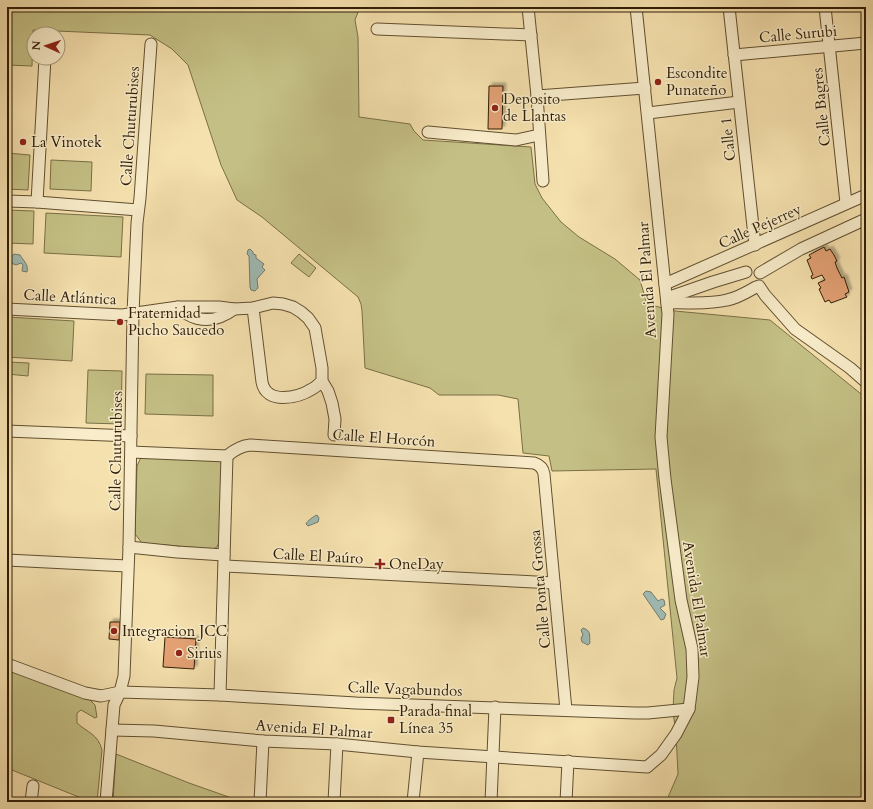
<svg xmlns="http://www.w3.org/2000/svg" width="873" height="809" font-family="Cardo,serif">
	<style>
		.green { fill: #c4c085; stroke: #7a6f46 }
		.water { fill: #9fbbb4; stroke: #737c6e }
		.building { fill: #e2a073; stroke: #301e06; filter: url(#shadow) }
		.lines { fill: none; stroke-linecap: round; stroke-linejoin: round }
		.minor-casing { stroke: #614f30; stroke-width: 13 }
		.minor { stroke: #f8ecca; stroke-width: 11 }
		.poi-dot { fill: #8f2418; stroke: #f8ecca; stroke-width: 1.5 }
		.labels { text-anchor: middle; dominant-baseline: central; stroke-width: 3; stroke-linejoin: round; paint-order: stroke }
		.street-label { font-size: 15px; fill: #301e06; stroke: #f8ecca }
		.poi-label { font-size: 15px; fill: #301e06; stroke: #f8ecca; text-anchor: start }
	</style>
	<defs>
		<filter id="shadow"><feDropShadow dx="3" dy="-3" stdDeviation="1" flood-color="#0004"/></filter>
	</defs>
	<rect width="100%" height="100%" fill="#f5e1ae"/>
	<filter id="stains"><feTurbulence type="fractalNoise" baseFrequency=".005" numOctaves="4"/><feColorMatrix values="0 0 0 0 .2 0 0 0 0 .09 0 0 0 0 .02 0 0 0 .5 -.17"/></filter>
	<radialGradient id="worn" r=".72"><stop offset=".6" stop-color="#630" stop-opacity="0"/><stop offset="1" stop-color="#630" stop-opacity=".3"/></radialGradient>
	<!-- green -->
	<g class="green">
		<polygon points="7,7 360,7 355,20 358,37 359,117 410,124 414,131 423,140 531,147 535,184 542,198 561,222 579,237 615,259 640,280 647,304 675,311 770,320 866,398 866,802 666,802 678,774 676,734 673,711 674,690 677,678 656,469 552,471 549,456 523,453 518,399 498,395 439,395 430,388 365,368 362,311 361,304 358,297 262,217 237,200 221,165 188,65 172,49 150,35 33,30 32,66 7,65"/>
		<polygon points="7,153 30,155 28,190 7,189"/>
		<polygon points="51,160 92,162 91,191 50,189"/>
		<polygon points="7,210 34,211 33,244 7,243"/>
		<polygon points="46,213 123,217 121,257 44,253"/>
		<polygon points="299,254 316,268 309,277 291,263"/>
		<polygon points="8,317 74,321 72,361 7,357"/>
		<polygon points="7,362 29,363 28,376 7,374"/>
		<polygon points="88,370 122,371 121,424 86,423"/>
		<polygon points="146,374 213,375 213,416 145,414"/>
		<polygon points="142,455 216,456 222,462 219,542 217,547 213,549 142,543 135,534 137,466"/>
		<path d="M7,663L87,697L95,705L97,717L95,718L81,710L77,713V723C88,733 98,734 102,750L97,802H91L7,768Z"/>
		<polygon points="116,754 189,783 243,802 113,802"/>
	</g>
	<!-- water -->
	<g class="water">
		<polygon points="250,249 253,252 253,254 256,255 256,258 264,264 262,267 265,270 257,279 258,288 255,291 251,290 250,287 249,256 247,254 248,250"/>
		<path d="M14,254L20,255C23,260 29,265 27,272L22,271L23,265L21,263L16,265L11,263L10,259Z"/>
		<path d="M317,515L319,518L318,522L308,526L306,524C307,521 314,516 317,515Z"/>
		<polygon points="646,591 651,592 658,601 662,599 664,600 665,605 660,608 666,614 664,619 661,620 643,594"/>
		<path d="M583,628C592,631 589,636 590,643L588,645L582,642L581,638L583,635L581,630Z"/>
	</g>
	<!-- building -->
	<g class="building">
		<polygon points="489,86 503,86 502,129 488,129"/>
		<polygon points="824,247 826,251 830,249 834,255 837,261 835,262 837,268 842,278 844,277 849,292 845,294 847,297 831,303 829,300 825,302 819,289 821,288 818,283 825,280 822,275 812,279 811,276 813,275 807,260 811,258 809,255"/>
		<polygon points="866,288 866,307 861,294 865,292 863,289"/>
		<polygon points="110,622 120,622 119,640 109,639"/>
		<polygon points="165,637 196,639 194,669 163,667"/>
	</g>
	<g class="lines">
		<defs>
			<g id="minor">
				<polyline points="528,7 537,96 543,181"/>
				<polyline points="729,7 755,245"/>
				<polyline points="825,7 846,203"/>
				<polyline points="377,29 531,35"/>
				<polyline points="734,55 866,43"/>
				<polyline points="537,96 645,88"/>
				<polyline points="648,113 739,102"/>
				<polyline points="428,132 516,140 539,135"/>
				<polyline points="7,201 37,202 138,210"/>
				<polyline points="37,202 45,58"/>
				<polyline points="760,273 801,249 866,219"/>
				<polyline points="665,284 866,195"/>
				<polyline points="759,286 765,295 795,329 850,368 866,382"/>
				<polyline points="667,298 713,282 746,272"/>
				<path d="M667,303C687,302 707,305 727,300C738,298 747,292 756,287"/>
				<path d="M178,307C189,318 205,323 220,317C225,315 230,312 234,309"/>
				<path d="M253,308L262,382C266,405 298,398 312,389C316,387 319,384 322,381"/>
				<polyline points="7,309 122,315 178,307 219,307 234,309 253,308 273,303 283,304 293,307 301,312 308,318 315,328 322,368 322,381 328,391 332,403 335,419 334,435"/>
				<polyline points="7,431 131,436"/>
				<polyline points="131,452 227,456"/>
				<path d="M227,456C234,450 241,446 250,445L534,463C540,465 543,468 544,474L566,710"/>
				<polyline points="129,547 177,552 224,555"/>
				<polyline points="7,560 127,566"/>
				<polyline points="225,566 554,583"/>
				<polyline points="7,664 85,693 101,696 120,692 220,695 356,703 635,713 648,713 689,709"/>
				<polyline points="220,695 227,456"/>
				<polyline points="112,730 154,731 263,741 337,744 418,752 647,767 661,755 676,734 689,709 693,677 692,649 681,600 665,479 661,437 668,314 636,7"/>
				<polyline points="31,802 33,786"/>
				<polyline points="106,802 114,705 120,692 124,676 129,547 133,313 137,223 140,198 151,44"/>
				<polyline points="260,802 263,741"/>
				<polyline points="334,802 337,744"/>
				<polyline points="413,802 418,752"/>
				<polyline points="491,802 495,707"/>
				<polyline points="566,802 568,761"/>
			</g>
		</defs>
		<!-- minor casing -->
		<use href="#minor" class="minor-casing"/>
		<!-- minor -->
		<use href="#minor" class="minor"/>
	</g>
	<!-- markers -->
	<g class="poi-dot">
		<circle cx="658" cy="82" r="4"/>
		<circle cx="495" cy="108" r="4"/>
		<circle cx="23" cy="142" r="4"/>
		<circle cx="120" cy="322" r="4"/>
		<path d="M378 558h4v4h4v4h-4v4h-4v-4h-4v-4h4z"/>
		<circle cx="114" cy="631" r="4"/>
		<circle cx="179" cy="653" r="4"/>
		<rect x="387" y="716" width="8" height="8" rx="2"/>
	</g>
	<g class="labels">
		<!-- street labels -->
		<g class="street-label">
			<text transform="translate(798 34) rotate(-5)">Calle Surubi</text>
			<text transform="translate(821 107) rotate(-96)">Calle Bagres</text>
			<text transform="translate(130 126) rotate(-86)">Calle Chuturubises</text>
			<text transform="translate(728 139) rotate(-96)">Calle 1</text>
			<text transform="translate(760 226) rotate(-24)">Calle Pejerrey</text>
			<text transform="translate(647 280) rotate(-94)">Avenida El Palmar</text>
			<text transform="translate(70 297) rotate(3)">Calle Atlántica</text>
			<text transform="translate(384 438) rotate(4)">Calle El Horcón</text>
			<text transform="translate(116 451) rotate(-89)">Calle Chuturubises</text>
			<text transform="translate(318 556) rotate(3)">Calle El Paúro</text>
			<text transform="translate(540 589) rotate(-95)">Calle Ponta Grossa</text>
			<text transform="translate(697 599) rotate(81)">Avenida El Palmar</text>
			<text transform="translate(405 689) rotate(2)">Calle Vagabundos</text>
			<text transform="translate(314 729) rotate(4)">Avenida El Palmar</text>
		</g>
		<!-- poi labels -->
		<g class="poi-label">
			<text x="666" y="73">Escondite<tspan x="666" dy="17">Punateño</tspan></text>
			<text x="503" y="99">Deposito<tspan x="503" dy="17">de Llantas</tspan></text>
			<text x="31" y="142">La Vinotek</text>
			<text x="128" y="313">Fraternidad<tspan x="128" dy="17">Pucho Saucedo</tspan></text>
			<text x="389" y="564">OneDay</text>
			<text x="122" y="631">Integracion JCC</text>
			<text x="187" y="653">Sirius</text>
			<text x="399" y="711">Parada final<tspan x="399" dy="17">Línea 35</tspan></text>
		</g>
	</g>
	<!-- margin -->
	<rect width="873" height="809" fill="none" stroke="#f5e1ae" stroke-width="24"/>
	<rect x="8" y="8" width="857" height="793" fill="none" stroke="#301e06" stroke-width="2"/>
	<rect x="12" y="12" width="849" height="785" fill="none" stroke="#301e06"/>
	<!-- north arrow -->
	<g transform="translate(46 46) rotate(273)"><circle r="19" fill="#f8ecca" stroke="#a89a7c"/>
	<path d="M0-3L7 15L0 10L-7 15Z" fill="#8f2418"/>
	<text y="-6" font-size="11" font-weight="bold" text-anchor="middle" fill="#301e06">N</text>
	</g>
	<rect width="100%" height="100%" filter="url(#stains)"/>
	<rect width="100%" height="100%" fill="url(#worn)"/>
</svg>
